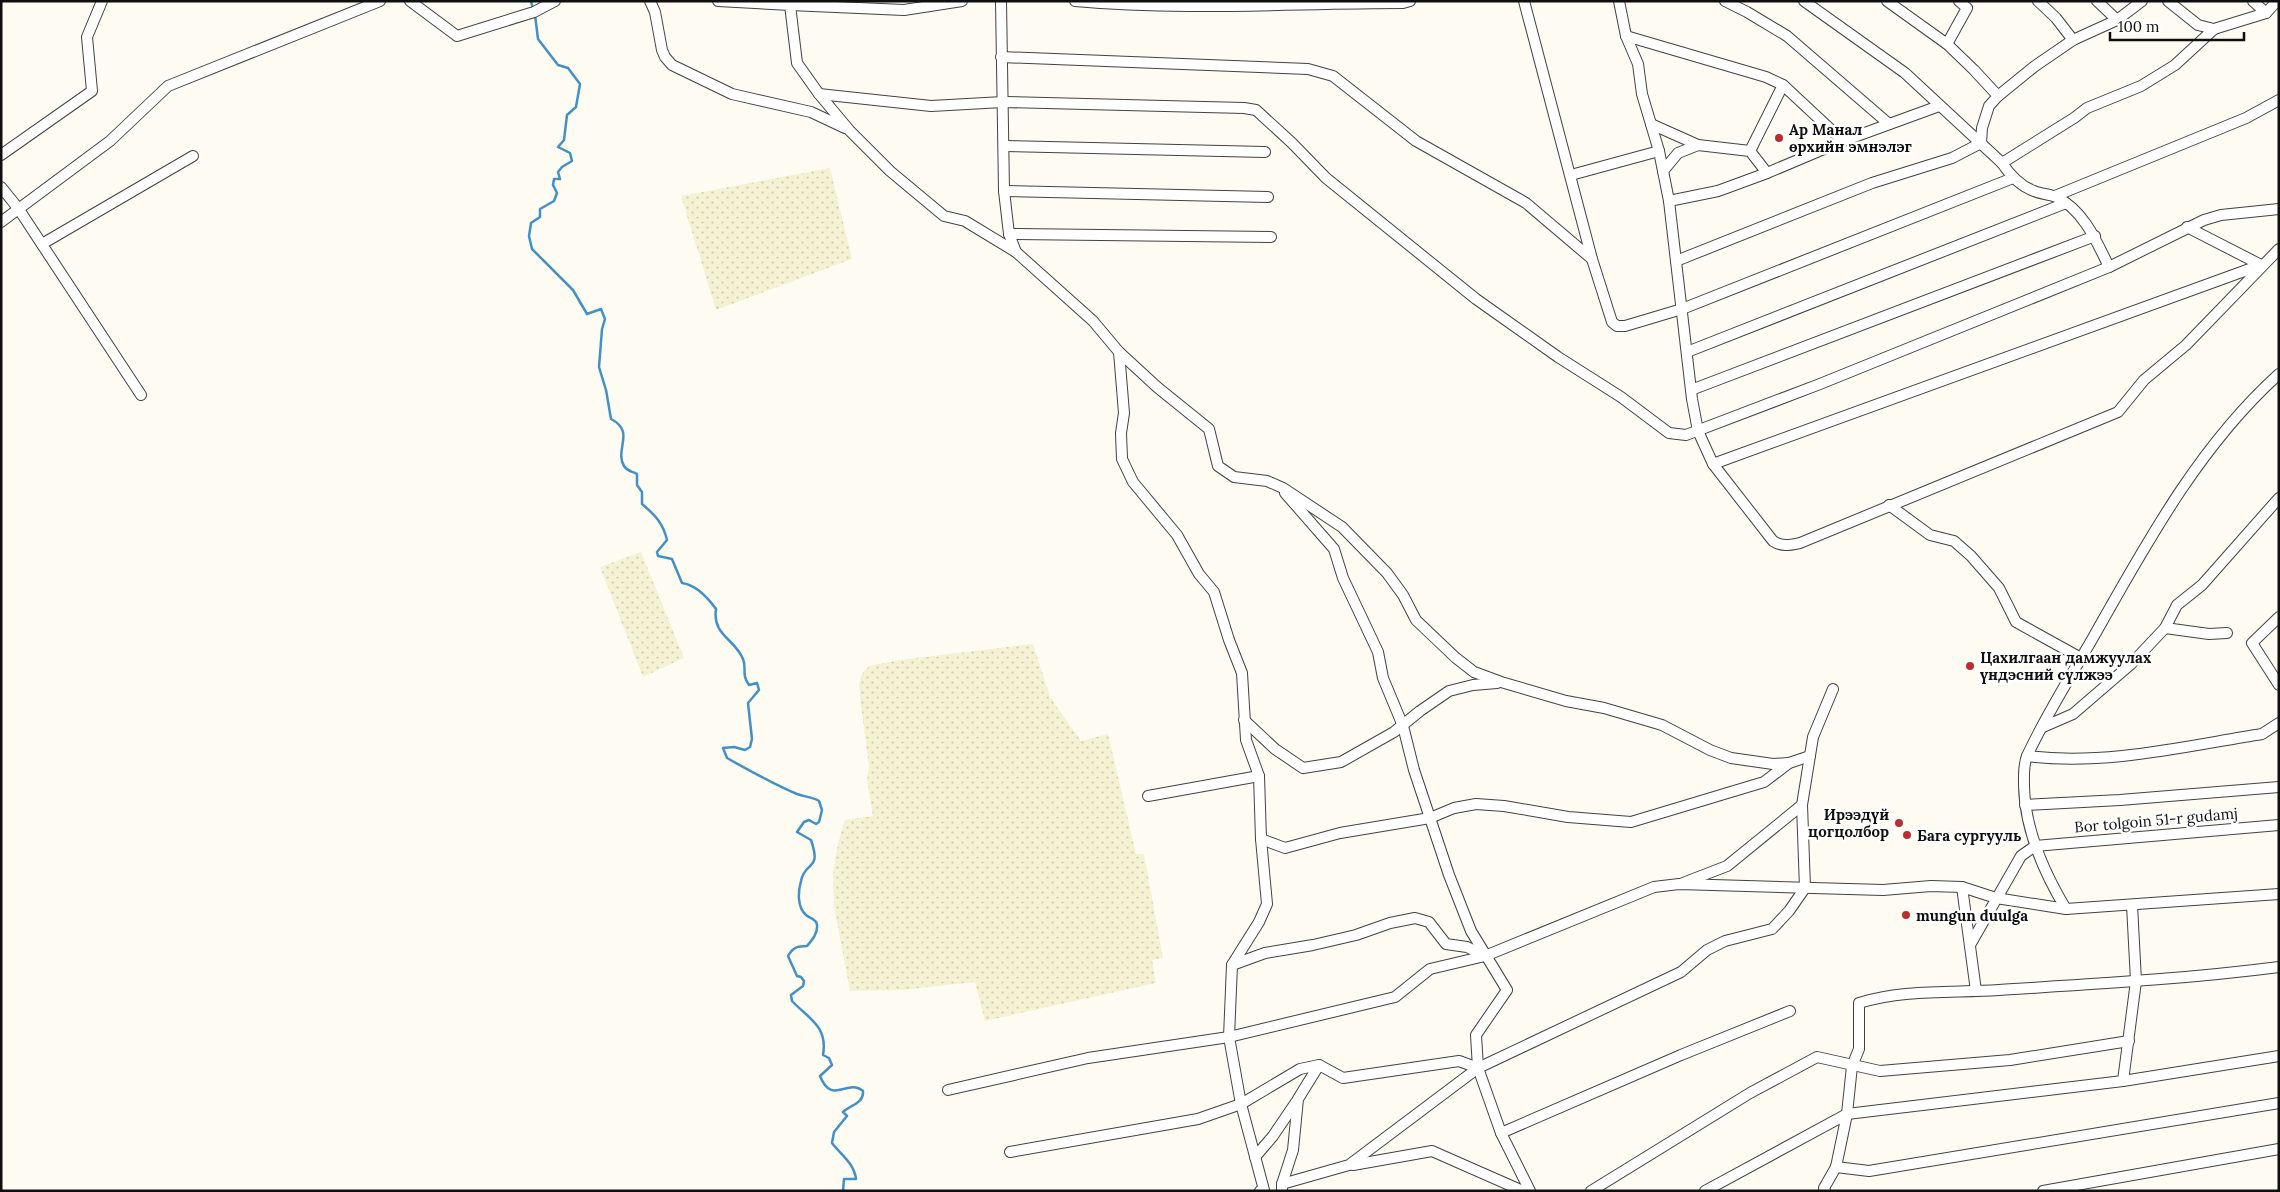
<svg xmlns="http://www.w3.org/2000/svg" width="2280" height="1192" font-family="Lora,serif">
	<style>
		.farmland { fill: url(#farmland-dots) }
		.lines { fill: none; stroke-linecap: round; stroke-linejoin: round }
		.stream { stroke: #4390c7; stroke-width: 2.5 }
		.minor-casing { stroke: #424242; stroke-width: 12 }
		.minor { stroke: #fff; stroke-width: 10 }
		.poi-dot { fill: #ba2d31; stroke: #fff; stroke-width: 2 }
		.labels { text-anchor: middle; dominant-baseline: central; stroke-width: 5; stroke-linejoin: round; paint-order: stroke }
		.poi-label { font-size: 15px; font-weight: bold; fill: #0f0f0f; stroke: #fff; text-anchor: start }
		.street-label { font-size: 15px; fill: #0f0f0f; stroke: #fff }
	</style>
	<defs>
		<pattern id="farmland-dots" width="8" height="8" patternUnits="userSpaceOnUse" patternTransform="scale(1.25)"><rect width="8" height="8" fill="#f4f2d3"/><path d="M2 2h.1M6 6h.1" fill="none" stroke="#d0ceb4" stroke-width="1.8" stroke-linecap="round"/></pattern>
	</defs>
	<rect width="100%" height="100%" fill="#fefcf2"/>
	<!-- farmland -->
	<g class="farmland">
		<polygon points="830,168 852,259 716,310 681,196"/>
		<polygon points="641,552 684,658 643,677 600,567"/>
		<polygon points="1033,644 1050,697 1081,741 1108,734 1136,854 1144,854 1163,958 1152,960 1156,983 985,1021 975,982 902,990 850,991 834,906 833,873 838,844 845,820 873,816 867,780 869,767 860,697 859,683 862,674 869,666 900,660"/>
	</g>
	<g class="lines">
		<!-- stream -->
		<g class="stream">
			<polyline points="531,1 533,9"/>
			<path d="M535,15L538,39L558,65L568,68L580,84L576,107L567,115L564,140L558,147L570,153L572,161L562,167L558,172L560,179H554L553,185L557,193L554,201L540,209V217L531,223L529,236L532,249L573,290L587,314L601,309L605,319L602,329L599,367L606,390L611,419C636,432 614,449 624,466C628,472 632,471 637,474V485L642,492V504C655,515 663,523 667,540L657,552L658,556L672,559L682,583C697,585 708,598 716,609C712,635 735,639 743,659C747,669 741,674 749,685L757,683L759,690L748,703L752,739L750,747L745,750L734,747L723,748L727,758C750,771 773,784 797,794C805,797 813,797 819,801L822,810L819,822L816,824L809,820L804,822L797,832L811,840C822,872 805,860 801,881C798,892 797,907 806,915C809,918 817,919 817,925C818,933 812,940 807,946C798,946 793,947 788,956L797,976L801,977L804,981L803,986L791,995L792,1001C809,1019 828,1026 823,1055L829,1058L832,1065L820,1076C832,1106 847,1078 863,1091C864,1104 850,1105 843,1112L847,1116L834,1132L832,1143C841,1155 854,1163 856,1179H844L843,1191"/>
		</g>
		<defs>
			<g id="minor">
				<polyline points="410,1 457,36 534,12 555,1"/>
				<polyline points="650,1 655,12 662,50 665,57 672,65 732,94 811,112 845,128"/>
				<polyline points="718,1 790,5 797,63 819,94 850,131 890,171 944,216 965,221 1016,252"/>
				<polyline points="785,1 790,5 904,10 962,1"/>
				<polyline points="1001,1 1004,191 1009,234 1016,252 1093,321 1119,352 1157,387 1209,429 1218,466 1234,477 1267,481 1283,488 1342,527 1387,573 1403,595 1416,620 1456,658 1474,672 1501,682 1566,701 1604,708 1662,725 1710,750 1731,758 1773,764 1789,763"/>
				<path d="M1075,1C1184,11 1293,3 1403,3L1410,1"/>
				<polyline points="1524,1 1592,259 1612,322 1617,326 1625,326 1682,309 2013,178"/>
				<path d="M1619,1L1626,36L1638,64L1642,94L1659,151L1669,201L1692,399L1698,431L1713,464L1773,541C1782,547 1790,545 1800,543L2118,412L2144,380L2186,345L2279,249"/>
				<polyline points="1725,1 1747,12 1787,36 1889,124"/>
				<path d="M1804,1L1905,73L2002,163C2010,175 2020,186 2034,191C2041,194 2049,194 2056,197C2083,209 2097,242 2109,267"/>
				<polyline points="1887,1 1947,44 1974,70 1998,96"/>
				<polyline points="2038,1 2056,18 2073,40"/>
				<polyline points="2097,1 2117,20"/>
				<polyline points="2168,1 2198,25 2214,29"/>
				<polyline points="2253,1 2266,13"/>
				<polyline points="1626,36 1766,77 1783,85 1843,141"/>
				<polyline points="1947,44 1967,8 1959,1"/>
				<polyline points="1001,57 1308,69 1333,76 1416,141 1526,203 1592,259"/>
				<polyline points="819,94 931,106 1003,102 1244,108 1256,110 1292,143 1326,178 1476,299 1558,357 1621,397 1669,433 1686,435 1820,384 2109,267 2204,220 2221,215 2279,209"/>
				<polyline points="1651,124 1698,145 1750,151 1767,173"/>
				<polyline points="1004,146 1265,152"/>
				<polyline points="1750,151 1783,85"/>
				<polyline points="1,155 92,91 87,37 102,1"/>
				<polyline points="2002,163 2074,118 2087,108 2141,86 2175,65 2214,29 2266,13 2277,1"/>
				<polyline points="1663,171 1678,153 1698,145"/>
				<polyline points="1571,175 1659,151"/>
				<polyline points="1,187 18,208 141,395"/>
				<polyline points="1004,191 1268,197"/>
				<polyline points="2055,196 2246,118 2279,100"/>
				<polyline points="1669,201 1718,191 1767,173 1843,141 1939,106"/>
				<polyline points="1,222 110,141 168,86 380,1"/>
				<polyline points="2187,227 2261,265"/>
				<polyline points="1009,234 1271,237"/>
				<polyline points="42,244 193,156"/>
				<polyline points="1676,261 1872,183 1952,158 1981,143 1982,128 1989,106 1998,96 2035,66 2073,40 2117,20 2142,1"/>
				<polyline points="1119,352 1124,413 1121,433 1122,459 1133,482 1177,535 1199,574 1214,592 1229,640 1242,673 1246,740 1259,776 1261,839 1267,904 1259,922 1232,965 1229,1037 1241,1104 1264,1190 1260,1191"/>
				<polyline points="1687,352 2066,203"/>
				<polyline points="1691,390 2095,236"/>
				<polyline points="1713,464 2258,266"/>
				<polyline points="1889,505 1930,535 1954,541 1971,556 1999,588 2016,622 2081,658"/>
				<polyline points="2279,617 2252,643 2279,685"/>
				<polyline points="2165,628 2209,634 2227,633"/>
				<polyline points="1244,720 1275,749 1303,768 1341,762 1394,732 1420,711 1449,691 1473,685 1497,683"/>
				<polyline points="2043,727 2073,714 2131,664 2165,628 2177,605 2202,585 2279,498"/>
				<path d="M2027,756C2105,766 2186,746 2262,734L2279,723"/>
				<polyline points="1148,796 1259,776"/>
				<polyline points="2025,805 2120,800 2279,787"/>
				<polyline points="1261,839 1285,848 1340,833 1430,818 1454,808 1476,804 1504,806 1568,817 1631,822 1764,782 1789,763 1810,756"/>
				<polyline points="1683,883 1727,866 1802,805"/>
				<polyline points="1962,887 1976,991"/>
				<path d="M2066,909C2043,871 2025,830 2024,786C2024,775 2023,766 2027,756C2046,715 2071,676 2094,636C2146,544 2199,446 2279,374"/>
				<polyline points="1970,945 2021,856 2035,846 2279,825"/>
				<polyline points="1232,965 1265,953 1313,945 1356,935 1390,923 1415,918 1429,922 1446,944 1467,947 1485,956"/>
				<polyline points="1478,1068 1501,1133 1530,1191"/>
				<polyline points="2123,1081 2136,981 2132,905"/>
				<polyline points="948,1090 1088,1058 1229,1037 1395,997 1430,969 1485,956 1654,887 1679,884 1883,890 1931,886 1962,887 1996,898 2066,909 2279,894"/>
				<polyline points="1501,1133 1681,1055 1790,1011"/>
				<polyline points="1010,1152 1198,1119 1241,1104 1300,1069 1319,1065 1343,1078 1459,1061 1478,1068 1681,972 1707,950 1725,941 1772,929 1789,911 1805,888 1802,805 1813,737 1833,689"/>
				<polyline points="1255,1157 1273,1136 1296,1102"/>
				<polyline points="1353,1165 1432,1151 1523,1191"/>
				<polyline points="1836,1167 1869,1171 2279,1103"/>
				<polyline points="1282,1184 1349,1165 1478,1068 1476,1035 1507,990 1471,931 1449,875 1414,770 1403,726 1383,678 1378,652 1343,578 1334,549 1285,493"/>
				<polyline points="1282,1191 1282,1184 1293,1150 1298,1099 1319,1065"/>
				<polyline points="1591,1191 1750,1093 1817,1057 1880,1071 2010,1060 2129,1041"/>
				<polyline points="1705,1191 1847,1114 2123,1081 2279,1056"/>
				<path d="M1825,1191L1824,1188L1836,1167L1847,1114L1852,1066L1859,1049V1003C1903,989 1953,993 1999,990C2092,984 2186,979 2279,967"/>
				<polyline points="2043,1191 2279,1149"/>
			</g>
		</defs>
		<!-- minor casing -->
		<use href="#minor" class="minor-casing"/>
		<!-- minor -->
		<use href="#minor" class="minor"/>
	</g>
	<!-- markers -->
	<g class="poi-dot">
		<circle cx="1779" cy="138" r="5"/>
		<circle cx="1970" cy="666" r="5"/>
		<circle cx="1899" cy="823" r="5"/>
		<circle cx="1907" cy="835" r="5"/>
		<circle cx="1906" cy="915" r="5"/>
	</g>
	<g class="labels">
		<!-- poi labels -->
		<g class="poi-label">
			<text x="1789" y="129">Ар Манал<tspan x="1789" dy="17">өрхийн эмнэлэг</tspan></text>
			<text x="1980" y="657">Цахилгаан дамжуулах<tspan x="1980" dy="17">үндэсний сүлжээ</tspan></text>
			<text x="1889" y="814" text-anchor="end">Ирээдүй<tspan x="1889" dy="17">цогцолбор</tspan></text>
			<text x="1917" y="835">Бага сургууль</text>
			<text x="1916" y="915">mungun duulga</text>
		</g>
		<!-- street labels -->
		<g class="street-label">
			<text transform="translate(2156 820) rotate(-5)">Bor tolgoin 51-r gudamj</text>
		</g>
	</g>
	<!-- border -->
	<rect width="2280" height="1192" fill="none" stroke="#0f0f0f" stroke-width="5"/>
	<!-- scale -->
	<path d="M2110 32v8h134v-8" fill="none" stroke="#0f0f0f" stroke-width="2.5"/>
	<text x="2118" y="32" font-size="15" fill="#0f0f0f" stroke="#ffffff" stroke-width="4" paint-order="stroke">100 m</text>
</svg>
